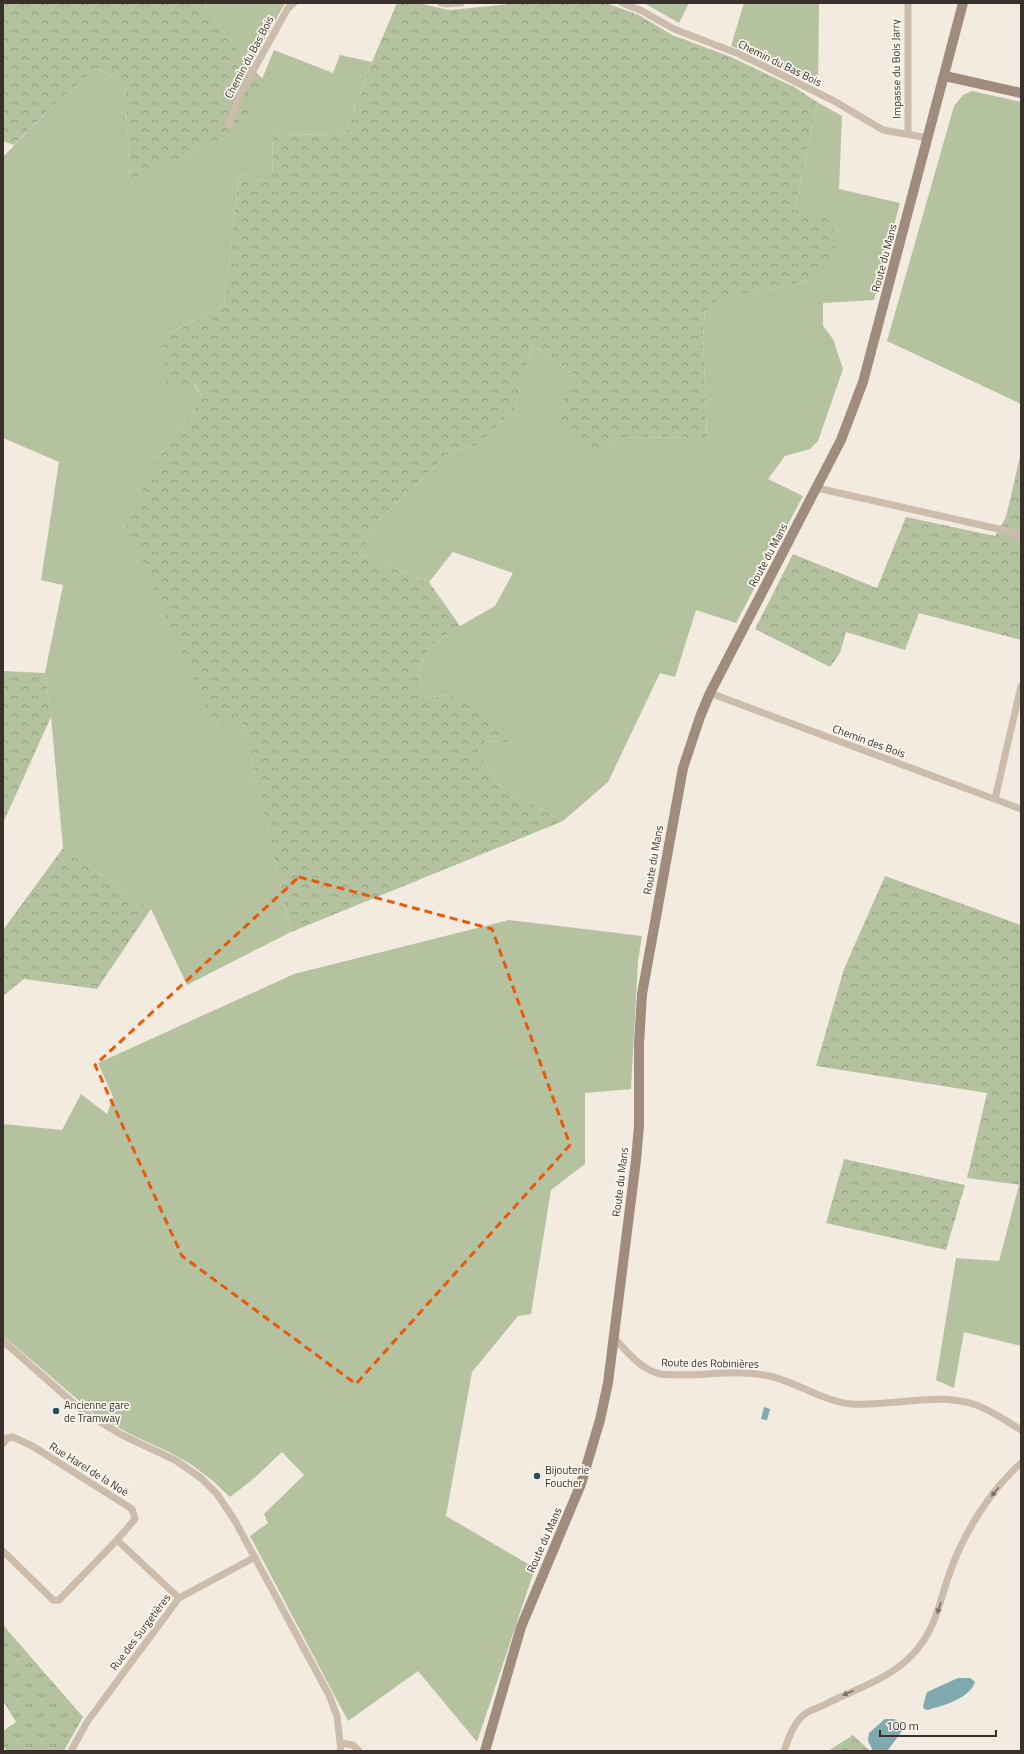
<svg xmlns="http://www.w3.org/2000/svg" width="1024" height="1754" font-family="'Titillium Web',sans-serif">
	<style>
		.grass { fill: #b4c2a0 }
		.forest { fill: url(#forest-crowns) }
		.park { fill: url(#park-tufts) }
		.water { fill: #7faab0 }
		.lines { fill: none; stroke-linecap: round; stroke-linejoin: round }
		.street { stroke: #cbbcac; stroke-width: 7 }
		.secondary { stroke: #9f8c7d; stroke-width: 10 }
		.oneway { fill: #7b6f65 }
		.marked { fill: none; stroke: #e8590c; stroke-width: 3; stroke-dasharray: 8 5; stroke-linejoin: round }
		.poi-dot { fill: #20535b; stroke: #faf5ed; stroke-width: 1.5 }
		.labels { text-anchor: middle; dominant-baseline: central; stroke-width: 3.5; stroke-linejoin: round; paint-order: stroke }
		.street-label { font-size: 11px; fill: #39302b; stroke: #faf5ed }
		.poi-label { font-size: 11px; fill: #39302b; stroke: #faf5ed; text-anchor: start }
	</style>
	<defs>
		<pattern id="forest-crowns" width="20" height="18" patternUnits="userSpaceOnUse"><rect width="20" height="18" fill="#b4c2a0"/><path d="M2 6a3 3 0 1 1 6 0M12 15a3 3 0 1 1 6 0" fill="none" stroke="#939e83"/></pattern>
		<pattern id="park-tufts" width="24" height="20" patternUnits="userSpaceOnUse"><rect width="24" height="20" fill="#b4c2a0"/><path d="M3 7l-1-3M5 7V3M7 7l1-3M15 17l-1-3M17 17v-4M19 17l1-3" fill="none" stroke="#939e83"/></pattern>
	</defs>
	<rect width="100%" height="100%" fill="#f3ebe0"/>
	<!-- grass -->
	<g class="grass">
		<polygon points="202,3 285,3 250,66"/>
		<polygon points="644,3 689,3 679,23"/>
		<polygon points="744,3 819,3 818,86 761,58 731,46"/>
		<polygon points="274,50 333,73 340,55 372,62 345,134 273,135 272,178 239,175 224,305 162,337 203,398 161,453 215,728 241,714 291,932 187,985 151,909 63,848 51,717 45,673 63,585 41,580 59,462 3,438 3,157 52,107 97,68 125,84 130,180 241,130"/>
		<polygon points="972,91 1021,102 1021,404 887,341 954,106 963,95"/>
		<polygon points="817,102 842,116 839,189 900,203 874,300 823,303 823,326 833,339 843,369 818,441 810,449 785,456 768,479 803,496 736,623 696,610 675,677 660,673 608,782 563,821 500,786 478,753 485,741 516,743 517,738 448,695 427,698 417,675 430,646 460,626 495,606 513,573 453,552 429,582 359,554 380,519 453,450 479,445 514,409 533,345 577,377 595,456 618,437 707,438 703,336 705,312 717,300 814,280 795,210"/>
		<polygon points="509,920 642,936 638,961 631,1089 585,1093 585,1164 551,1190 531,1314 518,1316 472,1372 446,1516 535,1568 477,1742 418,1671 348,1721 250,1536 268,1523 264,1514 304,1475 282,1452 252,1480 230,1497 213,1481 192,1465 171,1453 130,1434 97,1416 3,1336 3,1124 62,1130 81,1094 107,1114 113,1097 98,1063 294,974"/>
		<polygon points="1019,1185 1021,1185 1021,1346 964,1332 954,1388 936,1380 956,1258 999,1261"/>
	</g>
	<!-- forest -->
	<g class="forest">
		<polygon points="3,3 202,3 250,66 263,79 241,130 130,181 125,84 97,68 52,107 14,145 3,141"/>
		<polygon points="397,3 418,3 449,10 519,3 606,3 639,15 672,35 731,57 794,87 817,102 795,210 831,216 837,258 814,280 718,300 705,312 703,336 707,438 618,437 595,457 552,420 577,377 533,345 514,409 479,445 453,450 380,519 359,554 429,582 460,626 430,646 417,675 427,698 448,695 477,705 518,738 516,743 485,741 478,753 500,786 563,821 291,932 241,715 215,728 126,524 161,453 203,398 195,385 166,387 162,337 224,305 239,175 272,177 273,135 345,134 372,62"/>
		<polygon points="1021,452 1021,640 919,613 905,650 846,632 840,653 830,667 755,629 793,554 877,588 906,517 995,536 1006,517"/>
		<polygon points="3,671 45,673 51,717 3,823"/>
		<polygon points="63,848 151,909 97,989 24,979 3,996 3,930"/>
		<polygon points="885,876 1021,925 1021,1185 967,1178 987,1093 816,1066 844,969"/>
		<polygon points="844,1159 965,1185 946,1250 826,1223"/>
		<polygon points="853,1735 870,1751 828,1751"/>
	</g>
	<!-- park -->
	<polygon class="park" points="3,1625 83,1717 64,1751 8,1751 3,1747 3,1731 16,1722 3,1701"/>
	<!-- water -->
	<g class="water">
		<polygon points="764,1407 770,1409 767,1420 761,1419"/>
		<path d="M958,1678H970L975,1682C969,1699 944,1705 928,1710L924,1709L923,1706L927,1692Z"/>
		<polygon points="885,1719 894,1719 903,1723 902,1731 888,1750 873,1751 868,1741 869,1733"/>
	</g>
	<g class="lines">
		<!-- street -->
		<g class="street">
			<polyline points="441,3 447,4 461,3"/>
			<polyline points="622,3 642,11 674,29 739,54 768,68 834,101 883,130 928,138"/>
			<polyline points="908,3 908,134"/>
			<polyline points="229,124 239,96 288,8 294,3"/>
			<polyline points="817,488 1012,532 1021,539"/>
			<polyline points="710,693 1021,809"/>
			<polyline points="995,799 1021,686"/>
			<polyline points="3,1341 78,1407 95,1419 122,1435 175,1460 201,1478 217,1494 235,1521 329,1695 337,1716 341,1751"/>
			<path d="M613,1341H617C630,1355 641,1369 660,1374C696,1378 733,1368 769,1376C797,1382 824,1402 852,1404C892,1407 934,1392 973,1404C990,1409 1006,1421 1021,1430"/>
			<polyline points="3,1444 7,1438 13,1437 34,1447 132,1509 135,1519 117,1540 59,1600 53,1600 3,1551"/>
			<polyline points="117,1540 179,1598"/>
			<polyline points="341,1743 353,1745 359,1751"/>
			<polyline points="71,1751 87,1722 179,1598 255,1557"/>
			<path d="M784,1751C789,1738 793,1723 805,1714C810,1710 818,1708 824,1705C856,1688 890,1680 915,1652C936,1628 939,1603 949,1575C963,1534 989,1492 1021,1463"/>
		</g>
		<!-- secondary -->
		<g class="secondary">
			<polyline points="945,76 1021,93"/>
			<polyline points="485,1751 521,1627 581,1484 600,1420 608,1383 636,1160 639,1125 639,1044 642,994 683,768 700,717 710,693 841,440 863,382 963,3"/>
		</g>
	</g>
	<!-- one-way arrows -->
	<defs><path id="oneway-solid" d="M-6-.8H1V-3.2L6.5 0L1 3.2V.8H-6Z"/></defs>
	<g class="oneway">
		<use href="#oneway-solid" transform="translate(995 1492) rotate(128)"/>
		<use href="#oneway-solid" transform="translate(939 1608) rotate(109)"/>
		<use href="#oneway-solid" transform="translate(848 1693) rotate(156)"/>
	</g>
	<!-- marked area -->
	<path class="marked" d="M299,877L492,929L570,1145L356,1384L182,1256L95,1065Z"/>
	<!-- markers -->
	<g class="poi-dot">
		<circle cx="56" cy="1411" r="4"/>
		<circle cx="537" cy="1476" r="4"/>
	</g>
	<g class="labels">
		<!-- street labels -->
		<g class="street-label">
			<text transform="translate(249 57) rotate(-62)">Chemin du Bas Bois</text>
			<text transform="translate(780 63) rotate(26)">Chemin du Bas Bois</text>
			<text transform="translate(896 69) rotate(-91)">Impasse du Bois Jarry</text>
			<text transform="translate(884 258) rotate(-75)">Route du Mans</text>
			<text transform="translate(768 555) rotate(-62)">Route du Mans</text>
			<text transform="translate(869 741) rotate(20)">Chemin des Bois</text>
			<text transform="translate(653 860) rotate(-80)">Route du Mans</text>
			<text transform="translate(620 1182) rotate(-83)">Route du Mans</text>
			<text transform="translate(710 1363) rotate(1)">Route des Robinières</text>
			<text transform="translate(89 1469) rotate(32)">Rue Harel de la Noë</text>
			<text transform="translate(544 1540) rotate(-66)">Route du Mans</text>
			<text transform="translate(140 1632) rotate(-53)">Rue des Surgetières</text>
		</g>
		<!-- poi labels -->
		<g class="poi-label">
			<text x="64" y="1405">Ancienne gare<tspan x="64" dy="13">de Tramway</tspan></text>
			<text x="545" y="1470">Bijouterie<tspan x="545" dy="13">Foucher</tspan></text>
		</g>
	</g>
	<!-- border -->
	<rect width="1024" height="1754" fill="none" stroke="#39302b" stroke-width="8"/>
	<!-- scale -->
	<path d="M880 1730v6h116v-6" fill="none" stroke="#39302b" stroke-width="2"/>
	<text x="886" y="1730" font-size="12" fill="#39302b" stroke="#faf5ed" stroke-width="3" paint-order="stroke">100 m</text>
</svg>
